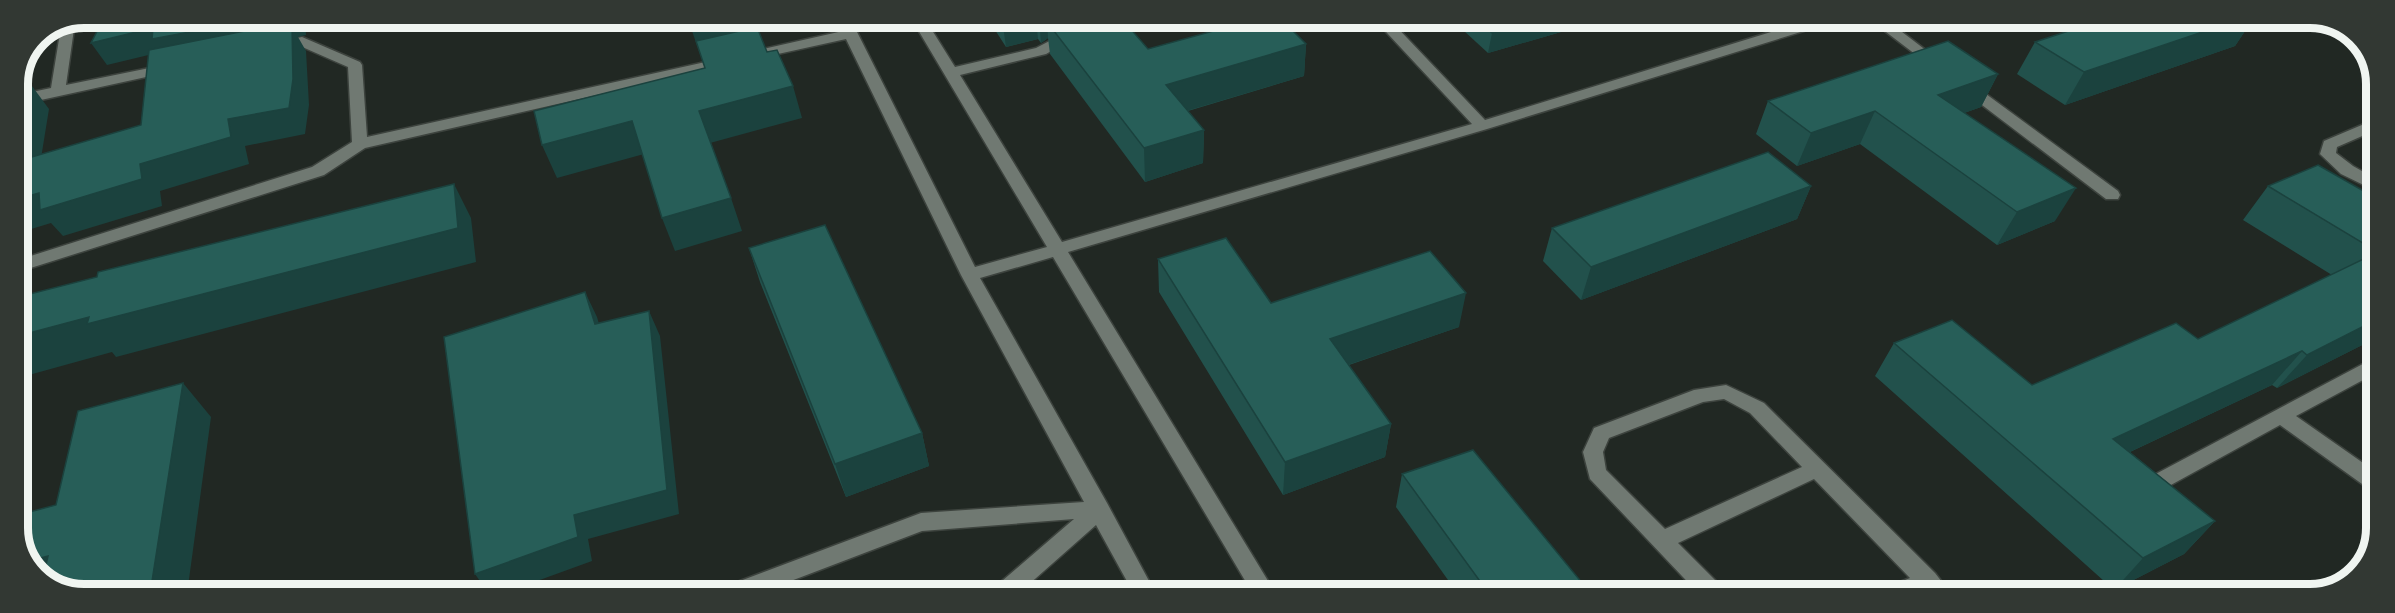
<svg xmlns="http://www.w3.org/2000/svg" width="2395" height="613" font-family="Figtree,sans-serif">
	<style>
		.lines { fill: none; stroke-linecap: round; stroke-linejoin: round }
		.minor-casing { stroke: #3d433e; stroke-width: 3 }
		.major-casing { stroke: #3d433e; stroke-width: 3 }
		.minor { fill: #707972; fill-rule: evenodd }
		.major { fill: #86954e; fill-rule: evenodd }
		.wall { fill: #22514c }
		.shaded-wall { fill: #1b423e }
		.building { fill: #275e58; stroke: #1b423e; stroke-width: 1.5 }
		.rim { fill: none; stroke: #f0f5f1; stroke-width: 8 }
	</style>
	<rect width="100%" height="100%" fill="#212823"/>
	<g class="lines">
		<defs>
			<g id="minor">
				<polygon points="836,18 850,18 975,267 1047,247 911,18 925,19 955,67 1036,48 1065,33 1075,33 1077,36 1046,54 960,75 1062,242 1472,124 1374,19 1389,19 1485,120 1813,19 1835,19 1833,22 1487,129 1068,252 1276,594 1253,594 1053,257 980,278 1107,503 1156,594 1134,594 1096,525 1018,594 992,594 995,587 1074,519 922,531 757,594 721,594 724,587 921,513 1084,502 961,275 846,39 755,59 748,55 750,52 843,31"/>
				<polygon points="1869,19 1885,19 1944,64 1942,67 1932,67"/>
				<polygon points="75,22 66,85 169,64 176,68 169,72 18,105 18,95 51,88 61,27"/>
				<polygon points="302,37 360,62 362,65 367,137 728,57 735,61 728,65 365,148 324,175 18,272 18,260 312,167 352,142 348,67 300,46 278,50 271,46 273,43"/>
				<polygon points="1966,82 1971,83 2118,191 2120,195 2118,199 2106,199 1961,89 1959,86"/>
				<polygon points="2376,119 2376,130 2337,147 2336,153 2353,166 2376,179 2376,191 2341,174 2320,154 2324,141"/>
				<polygon points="2376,357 2376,373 2296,416 2376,472 2376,491 2369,489 2280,425 2149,497 2142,499 2135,497 2132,491 2135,485"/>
				<path d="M1726,385L1764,403L1935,573L1952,595H1926L1923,592L1916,595H1882L1885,588L1910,578L1814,479L1678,543L1723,588L1726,595H1700L1590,479L1583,452L1594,428L1694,390ZM1724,399L1750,413L1802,467L1665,529L1606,470L1603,452L1609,438L1703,402Z"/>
			</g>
			<polygon id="major" points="2354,569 2358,570 2351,581 2332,588 2330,585 2333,578"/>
		</defs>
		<!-- minor casing -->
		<use href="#minor" class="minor-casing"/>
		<!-- major casing -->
		<use href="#major" class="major-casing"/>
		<!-- minor -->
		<use href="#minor" class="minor"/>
		<!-- major -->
		<use href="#major" class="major"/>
	</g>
	<!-- wall -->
	<g class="wall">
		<polygon points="988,19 1085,19 1091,27 1148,49 1306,44 1304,76 1188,111 1204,130 1203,163 1145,182 1050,54 1048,38 1041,43 1038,39 1006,47"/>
		<polygon points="1451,19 1564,19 1561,32 1488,53"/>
		<polygon points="2105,19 2253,19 2235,46 2065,105 2017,74 2035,42"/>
		<polygon points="1998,74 1981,107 1964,113 2055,221 1997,245 1860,144 1797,166 1756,134 1768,101"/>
		<polygon points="1811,186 1797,219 1581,300 1543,261 1552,228"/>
		<polygon points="2268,186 2376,198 2376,338 2277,388 2272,385 2130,452 2215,521 2184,554 2114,590 1875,376 1894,343 2032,385 2198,339 2332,275 2243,220"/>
		<polygon points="749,248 922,433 929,466 846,497 760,282"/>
		<polygon points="1158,259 1271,303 1459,327 1349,365 1391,424 1385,457 1283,495 1159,292"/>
		<polygon points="1402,474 1592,595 1458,594 1396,507"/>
	</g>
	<!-- shaded-wall -->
	<g class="shaded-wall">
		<polygon points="265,18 307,18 305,19 306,35 298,37 306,51 309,105 305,134 245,146 249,164 160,191 162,206 63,236 51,223 18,233 18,199 140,164 161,52 107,65 91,43 153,28"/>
		<polygon points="736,18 752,18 760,47 696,41 702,60 691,28"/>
		<polygon points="1002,19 1036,19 1038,39 1006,47"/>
		<polygon points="1039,19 1069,19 1047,22 1048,38 1041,43"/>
		<polygon points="1542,19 1564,19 1561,32 1488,53 1492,33"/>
		<polygon points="2241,19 2253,19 2235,46 2065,105 2084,72"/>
		<polygon points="1306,44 1304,76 1166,117 1166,85"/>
		<polygon points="1998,74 1981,107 1922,128 1938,95"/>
		<polygon points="29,82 49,109 36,189 18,167 18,139"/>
		<polygon points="793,86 802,118 710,143 699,111"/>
		<polygon points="1875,111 1860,144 1797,166 1811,133"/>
		<polygon points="632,121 644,154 557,178 542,145"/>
		<polygon points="1204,130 1203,163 1145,182 1144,148"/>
		<polygon points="454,184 471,218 476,262 116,357 112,352 18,378 18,336"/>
		<polygon points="1811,186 1797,219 1581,300 1591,267"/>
		<polygon points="2076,188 2055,221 1997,245 2017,212"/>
		<polygon points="731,198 742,231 675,251 662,218"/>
		<polygon points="585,292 597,317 606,348 595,324"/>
		<polygon points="1466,293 1459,327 1327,372 1330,339"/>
		<polygon points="649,311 660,336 679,514 588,539 592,561 501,594 489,594 475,574"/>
		<polygon points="2376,320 2376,338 2277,388 2307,355"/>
		<polygon points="2302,351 2272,385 2087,472 2113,439"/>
		<polygon points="183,383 211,417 187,594 150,594"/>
		<polygon points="1391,424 1385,457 1283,495 1285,462"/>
		<polygon points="922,433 929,466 846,497 835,464"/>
		<polygon points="2215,521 2184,554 2114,590 2143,558"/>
		<polygon points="48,556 69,592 35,573 29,561"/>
	</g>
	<!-- building -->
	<g class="building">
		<polygon points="104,18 265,18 152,39 153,28 91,43"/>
		<polygon points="688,18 736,18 691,28"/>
		<polygon points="1053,19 1085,19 1091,27 1122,19 1148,49 1257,19 1281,19 1306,44 1166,85 1204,130 1144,148 1047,22"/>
		<polygon points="1476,19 1542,19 1492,33"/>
		<polygon points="2105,19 2241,19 2084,72 2035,42"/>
		<polygon points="285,23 292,25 293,79 289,108 228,119 231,137 140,164 142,179 40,210 39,193 18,199 18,161 141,125 149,50"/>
		<polygon points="757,27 767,52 777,50 793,86 699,111 731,198 662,218 632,121 542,145 534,111 705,68 696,41"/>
		<polygon points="1948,41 1998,74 1938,95 2076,188 2017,212 1875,111 1811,133 1768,101"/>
		<polygon points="29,82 18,139 18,85"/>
		<polygon points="1768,152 1811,186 1591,267 1552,228"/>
		<polygon points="2318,165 2376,198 2376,251 2268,186"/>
		<polygon points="454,184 458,228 87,324 89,317 18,336 18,297 97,277 98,272"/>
		<polygon points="825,225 922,433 835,464 749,248"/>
		<polygon points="1226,238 1271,303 1430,251 1466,293 1330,339 1391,424 1285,462 1158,259"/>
		<polygon points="2376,253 2376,320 2307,355 2302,351 2113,439 2215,521 2143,558 1894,343 1952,320 2032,385 2176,323 2198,339"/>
		<polygon points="585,292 595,324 649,311 667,490 574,515 578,537 475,574 444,337"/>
		<polygon points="183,383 150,594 71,594 43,578 48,556 29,561 19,537 18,515 56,505 78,411"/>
		<polygon points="1473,450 1592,595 1490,595 1402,474"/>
	</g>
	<!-- crop -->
	<path d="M0 0H2395V613H0ZM84 28H2310A56 56 0 0 1 2366 84V528A56 56 0 0 1 2310 584H84A56 56 0 0 1 28 528V84A56 56 0 0 1 84 28Z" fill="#323833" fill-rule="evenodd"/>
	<path class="rim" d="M84 28H2310A56 56 0 0 1 2366 84V528A56 56 0 0 1 2310 584H84A56 56 0 0 1 28 528V84A56 56 0 0 1 84 28Z"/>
</svg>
